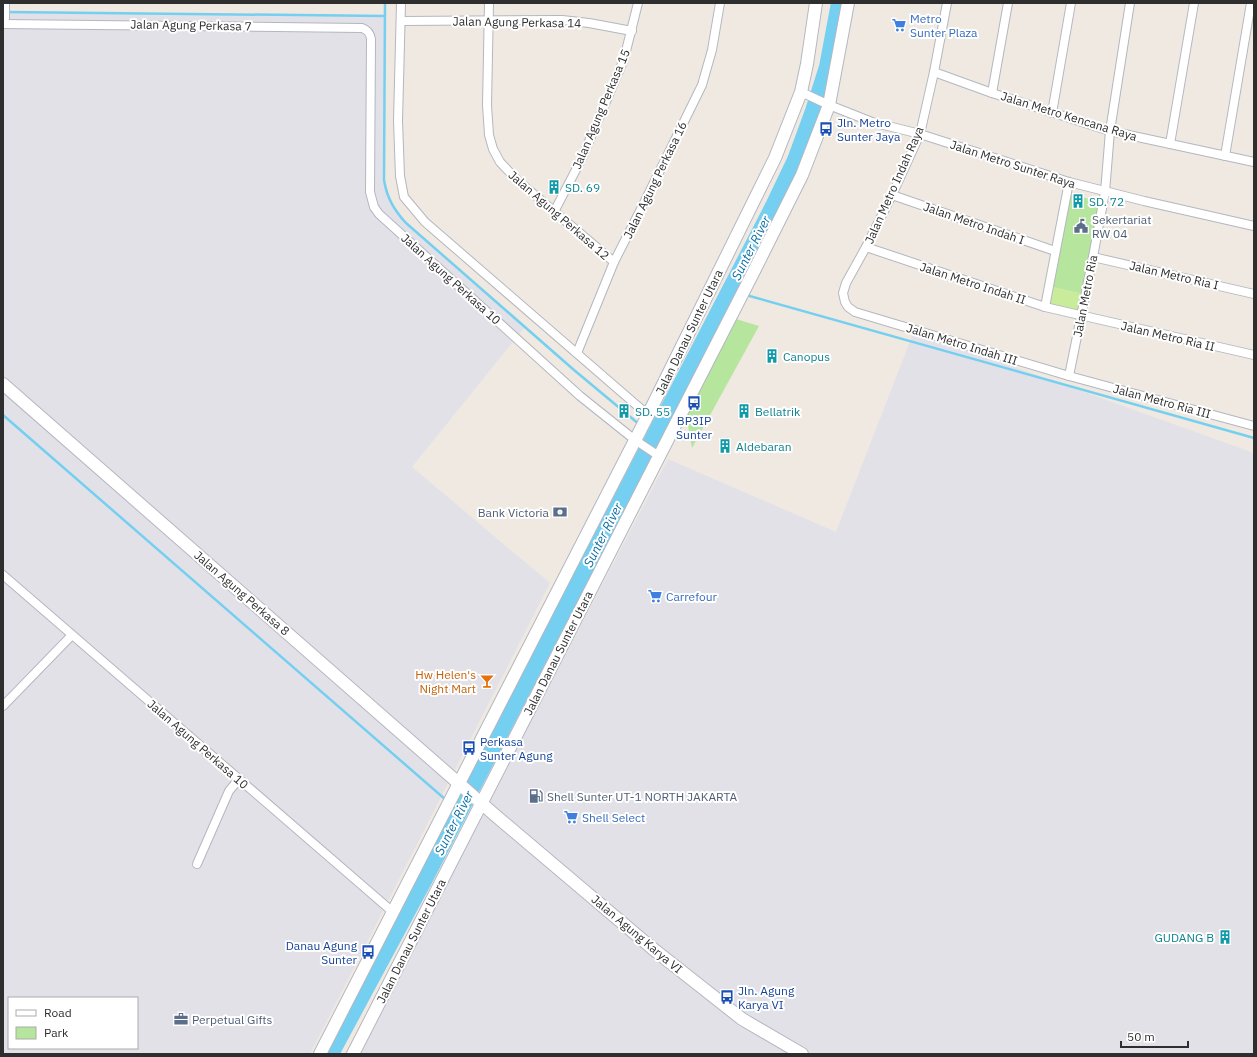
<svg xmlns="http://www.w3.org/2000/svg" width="1257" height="1057" font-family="'IBM Plex Sans',sans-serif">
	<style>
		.industrial { fill: #e3e1e8; fill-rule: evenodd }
		.green { fill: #b6e59e }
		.pitch { fill: #c9ec9a }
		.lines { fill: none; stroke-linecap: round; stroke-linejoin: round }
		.stream { stroke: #75cff0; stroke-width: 2.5 }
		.river { stroke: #75cff0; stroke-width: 16 }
		.street-casing { stroke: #b4b7c1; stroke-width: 10 }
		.secondary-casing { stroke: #b4b7c1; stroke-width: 14 }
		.street { stroke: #fff; stroke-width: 8 }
		.secondary { stroke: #fff; stroke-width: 12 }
		.labels { text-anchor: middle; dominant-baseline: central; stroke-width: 4; stroke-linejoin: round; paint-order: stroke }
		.shop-label { font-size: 12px; fill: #366cbe; stroke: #fff; text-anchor: start }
		.street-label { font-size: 12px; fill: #2e2e2e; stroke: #fff }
		.transit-label { font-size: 12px; fill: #164399; stroke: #fff; text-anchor: start }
		.culture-label { font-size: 12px; fill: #0d838f; stroke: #fff; text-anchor: start }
		.service-label { font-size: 12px; fill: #4e5e75; stroke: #fff; text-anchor: start }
		.food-label { font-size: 12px; fill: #c56008; stroke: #fff; text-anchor: end }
		.water-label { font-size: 13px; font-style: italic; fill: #0d6fa3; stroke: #fff }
	</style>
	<rect width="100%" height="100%" fill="#efe9e1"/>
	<!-- industrial -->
	<g class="industrial">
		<path d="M3,12L385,16L384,180L386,190L389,200L395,212L406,223L525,327L412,467L550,583L310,1054H3ZM9,998H137V1048H9Z"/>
		<polygon points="914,331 1254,453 1254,1054 359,1054 483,812 668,459 836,532"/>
	</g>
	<!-- green -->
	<g class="green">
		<polygon points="1070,195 1101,201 1083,294 1052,287"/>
		<polygon points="731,291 739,295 665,443 655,438"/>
		<polygon points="736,319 759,326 692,448 686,415"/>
	</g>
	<!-- pitch -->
	<polygon class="pitch" points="1052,287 1083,294 1080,312 1048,306"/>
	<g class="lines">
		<!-- stream -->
		<g class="stream">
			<path d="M385,3L384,180C387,198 394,210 406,223L574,370L640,425"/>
			<polyline points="7,12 385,16"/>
			<polyline points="730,290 740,293"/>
			<polyline points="746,295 1254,438"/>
			<polyline points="3,415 446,800"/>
			<polyline points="645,429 654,437"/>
			<polyline points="451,804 460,812"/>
		</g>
		<!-- river -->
		<polyline class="river" points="331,1054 424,881 773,206 795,160 813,111 827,67 839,3"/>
		<defs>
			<g id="street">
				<polyline points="401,3 398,121 400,176 404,197 425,222 648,415"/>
				<polyline points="489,3 487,105 489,135 493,149 500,162 517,180 614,262"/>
				<polyline points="947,3 934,72 920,134 892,195 866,247 846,283 843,293 845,302 848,307 855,312 1069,376 1254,426"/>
				<polyline points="401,21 562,20 589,23 632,31"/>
				<path d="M3,24L362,28C368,30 370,33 371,39L370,192L374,207L379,214L580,396L635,440L659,456"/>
				<polyline points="934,72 992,93 1110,131 1254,162"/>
				<polyline points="801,92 829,105 872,122 920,134 1069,182 1144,201 1254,226"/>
				<polyline points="992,93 1008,3"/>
				<polyline points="1052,113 1071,3"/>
				<polyline points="1170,144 1194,3"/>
				<polyline points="1225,156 1251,3"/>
				<polyline points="892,195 1055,251"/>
				<polyline points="554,212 581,160 613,85 624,59 638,3"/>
				<polyline points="866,247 1045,307 1254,355"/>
				<polyline points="1093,257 1254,294"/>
				<polyline points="1045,307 1069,182"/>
				<polyline points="577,353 614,262 643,205 702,85 712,50 720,3"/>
				<polyline points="1069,376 1093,257 1105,192 1110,131 1130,3"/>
				<polyline points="3,575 394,913"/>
				<polyline points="3,706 72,635"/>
				<polyline points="197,864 229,791 239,779"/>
			</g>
			<g id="secondary">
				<polyline points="3,18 3,3"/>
				<polyline points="3,384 496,816 652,948 742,1019 802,1054"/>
				<polyline points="320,1054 646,419 775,158 801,92 807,64 816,3"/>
				<polyline points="353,1054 754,271 802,175 829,105 848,3"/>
			</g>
		</defs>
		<!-- street casing -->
		<use href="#street" class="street-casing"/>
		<!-- secondary casing -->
		<use href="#secondary" class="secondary-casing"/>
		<!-- street -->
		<use href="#street" class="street"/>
		<!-- secondary -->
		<use href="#secondary" class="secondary"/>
	</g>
	<!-- icons -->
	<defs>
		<symbol id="supermarket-bare" viewBox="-9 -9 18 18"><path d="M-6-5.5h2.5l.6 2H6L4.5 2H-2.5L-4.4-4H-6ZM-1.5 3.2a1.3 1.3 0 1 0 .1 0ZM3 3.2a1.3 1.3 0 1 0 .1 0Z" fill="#3f7fe0" stroke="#fff" stroke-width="2.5" paint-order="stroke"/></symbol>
		<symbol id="bus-bare" viewBox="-9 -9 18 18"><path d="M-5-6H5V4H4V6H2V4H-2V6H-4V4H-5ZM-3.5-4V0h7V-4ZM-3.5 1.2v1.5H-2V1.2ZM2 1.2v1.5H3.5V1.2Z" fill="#1a4fb4" stroke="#fff" stroke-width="2.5" paint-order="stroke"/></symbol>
		<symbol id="building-bare" viewBox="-9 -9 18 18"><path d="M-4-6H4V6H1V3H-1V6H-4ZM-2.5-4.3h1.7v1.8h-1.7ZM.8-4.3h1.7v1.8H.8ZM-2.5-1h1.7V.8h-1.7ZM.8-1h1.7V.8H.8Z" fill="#0f9aa8" stroke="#fff" stroke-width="2.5" paint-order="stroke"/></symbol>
		<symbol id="civic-bare" viewBox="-9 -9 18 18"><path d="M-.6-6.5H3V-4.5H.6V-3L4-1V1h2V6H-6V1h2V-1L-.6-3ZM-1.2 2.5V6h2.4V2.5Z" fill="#5c6f8a" stroke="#fff" stroke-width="2.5" paint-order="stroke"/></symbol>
		<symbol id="bank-bare" viewBox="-9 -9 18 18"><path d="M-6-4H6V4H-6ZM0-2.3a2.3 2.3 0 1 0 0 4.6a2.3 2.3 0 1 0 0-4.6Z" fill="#5c6f8a" stroke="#fff" stroke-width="2.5" paint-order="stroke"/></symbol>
		<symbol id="bar-bare" viewBox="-9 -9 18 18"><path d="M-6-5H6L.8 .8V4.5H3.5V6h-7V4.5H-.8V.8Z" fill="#e8710a" stroke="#fff" stroke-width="2.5" paint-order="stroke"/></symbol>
		<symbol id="fuel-bare" viewBox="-9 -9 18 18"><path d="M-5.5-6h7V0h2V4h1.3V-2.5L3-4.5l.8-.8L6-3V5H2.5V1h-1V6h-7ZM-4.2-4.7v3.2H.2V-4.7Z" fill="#5c6f8a" stroke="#fff" stroke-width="2.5" paint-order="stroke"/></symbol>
		<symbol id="office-bare" viewBox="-9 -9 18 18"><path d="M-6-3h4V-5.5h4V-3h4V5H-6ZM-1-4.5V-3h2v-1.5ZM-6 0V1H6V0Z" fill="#5c6f8a" stroke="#fff" stroke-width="2.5" paint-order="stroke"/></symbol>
	</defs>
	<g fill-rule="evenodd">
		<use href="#supermarket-bare" x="889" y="15" width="20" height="20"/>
		<use href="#bus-bare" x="816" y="119" width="20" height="20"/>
		<use href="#building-bare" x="544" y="177" width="20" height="20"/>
		<use href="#building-bare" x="1068" y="191" width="20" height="20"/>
		<use href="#civic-bare" x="1071" y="216" width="20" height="20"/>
		<use href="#building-bare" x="762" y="346" width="20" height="20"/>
		<use href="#bus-bare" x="684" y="393" width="20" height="20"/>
		<use href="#building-bare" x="614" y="401" width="20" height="20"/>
		<use href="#building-bare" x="734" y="401" width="20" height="20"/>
		<use href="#building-bare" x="715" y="436" width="20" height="20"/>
		<use href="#bank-bare" x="550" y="502" width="20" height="20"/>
		<use href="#supermarket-bare" x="645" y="586" width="20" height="20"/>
		<use href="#bar-bare" x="477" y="671" width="20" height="20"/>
		<use href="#bus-bare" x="459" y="738" width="20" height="20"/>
		<use href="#fuel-bare" x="526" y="786" width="20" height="20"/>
		<use href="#supermarket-bare" x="561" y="807" width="20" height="20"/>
		<use href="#building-bare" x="1215" y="927" width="20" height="20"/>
		<use href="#bus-bare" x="358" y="942" width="20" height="20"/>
		<use href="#bus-bare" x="717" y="987" width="20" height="20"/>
		<use href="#office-bare" x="171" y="1009" width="20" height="20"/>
	</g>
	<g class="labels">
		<!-- shop labels -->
		<g class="shop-label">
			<text x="910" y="18">Metro<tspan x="910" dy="14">Sunter Plaza</tspan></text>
			<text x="666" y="596">Carrefour</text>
			<text x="582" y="817">Shell Select</text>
		</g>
		<!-- street labels -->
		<g class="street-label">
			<text transform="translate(517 22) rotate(1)">Jalan Agung Perkasa 14</text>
			<text transform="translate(191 25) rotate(1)">Jalan Agung Perkasa 7</text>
			<text transform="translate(601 109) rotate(-67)">Jalan Agung Perkasa 15</text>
			<text transform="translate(1069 116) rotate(17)">Jalan Metro Kencana Raya</text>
			<text transform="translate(1013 164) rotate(18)">Jalan Metro Sunter Raya</text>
			<text transform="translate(655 180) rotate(-64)">Jalan Agung Perkasa 16</text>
			<text transform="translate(894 185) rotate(-66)">Jalan Metro Indah Raya</text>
			<text transform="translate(559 215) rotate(41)">Jalan Agung Perkasa 12</text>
			<text transform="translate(974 223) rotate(19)">Jalan Metro Indah I</text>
			<text transform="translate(1174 275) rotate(13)">Jalan Metro Ria I</text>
			<text transform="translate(451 279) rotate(42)">Jalan Agung Perkasa 10</text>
			<text transform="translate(973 283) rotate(18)">Jalan Metro Indah II</text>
			<text transform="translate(1085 296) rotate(-79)">Jalan Metro Ria</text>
			<text transform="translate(689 332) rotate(-64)">Jalan Danau Sunter Utara</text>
			<text transform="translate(1168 336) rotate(13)">Jalan Metro Ria II</text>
			<text transform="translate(962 344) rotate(17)">Jalan Metro Indah III</text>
			<text transform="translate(1162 401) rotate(15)">Jalan Metro Ria III</text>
			<text transform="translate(242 593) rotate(41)">Jalan Agung Perkasa 8</text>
			<text transform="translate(558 653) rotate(-63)">Jalan Danau Sunter Utara</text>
			<text transform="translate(198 744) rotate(41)">Jalan Agung Perkasa 10</text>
			<text transform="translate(637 934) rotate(40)">Jalan Agung Karya VI</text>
			<text transform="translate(411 941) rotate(-63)">Jalan Danau Sunter Utara</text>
		</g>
		<!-- transit labels -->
		<g class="transit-label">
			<text x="837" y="122">Jln. Metro<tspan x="837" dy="14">Sunter Jaya</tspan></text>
			<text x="694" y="420" text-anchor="middle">BP3IP<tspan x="694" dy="14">Sunter</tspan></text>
			<text x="480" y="741">Perkasa<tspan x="480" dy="14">Sunter Agung</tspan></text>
			<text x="357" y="945" text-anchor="end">Danau Agung<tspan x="357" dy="14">Sunter</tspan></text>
			<text x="738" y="990">Jln. Agung<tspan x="738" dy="14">Karya VI</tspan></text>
		</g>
		<!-- culture labels -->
		<g class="culture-label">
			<text x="565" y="187">SD. 69</text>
			<text x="1089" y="201">SD. 72</text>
			<text x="783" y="356">Canopus</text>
			<text x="635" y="411">SD. 55</text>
			<text x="755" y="411">Bellatrik</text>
			<text x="736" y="446">Aldebaran</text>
			<text x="1214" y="937" text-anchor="end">GUDANG B</text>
		</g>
		<!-- service labels -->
		<g class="service-label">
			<text x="1092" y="219">Sekertariat<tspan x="1092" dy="14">RW 04</tspan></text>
			<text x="549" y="512" text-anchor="end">Bank Victoria</text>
			<text x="547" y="796">Shell Sunter UT-1 NORTH JAKARTA</text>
			<text x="192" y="1019">Perpetual Gifts</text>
		</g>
		<!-- food labels -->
		<g class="food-label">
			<text x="476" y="674">Hw Helen's<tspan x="476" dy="14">Night Mart</tspan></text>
		</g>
		<!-- water labels -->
		<g class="water-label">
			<text transform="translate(751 248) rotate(-63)">Sunter River</text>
			<text transform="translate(603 535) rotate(-63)">Sunter River</text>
			<text transform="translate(454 823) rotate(-63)">Sunter River</text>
		</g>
	</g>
	<!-- border -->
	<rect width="1257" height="1057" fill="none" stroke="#2e2e2e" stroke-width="8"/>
	<!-- legend -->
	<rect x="8" y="997" width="130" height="52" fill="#ffffff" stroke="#ababab"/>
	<rect x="16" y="1010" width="20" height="6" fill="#ffffff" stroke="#ababab"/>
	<text x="44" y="1017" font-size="12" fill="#2e2e2e">Road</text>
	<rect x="16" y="1027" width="20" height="12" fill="#b6e59e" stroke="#ababab"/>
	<text x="44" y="1037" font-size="12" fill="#2e2e2e">Park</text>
	<!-- scale -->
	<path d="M1121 1041v6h67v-6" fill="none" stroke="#2e2e2e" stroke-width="2"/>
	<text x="1127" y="1041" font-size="12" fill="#2e2e2e" stroke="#ffffff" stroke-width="3" paint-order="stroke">50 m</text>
</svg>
